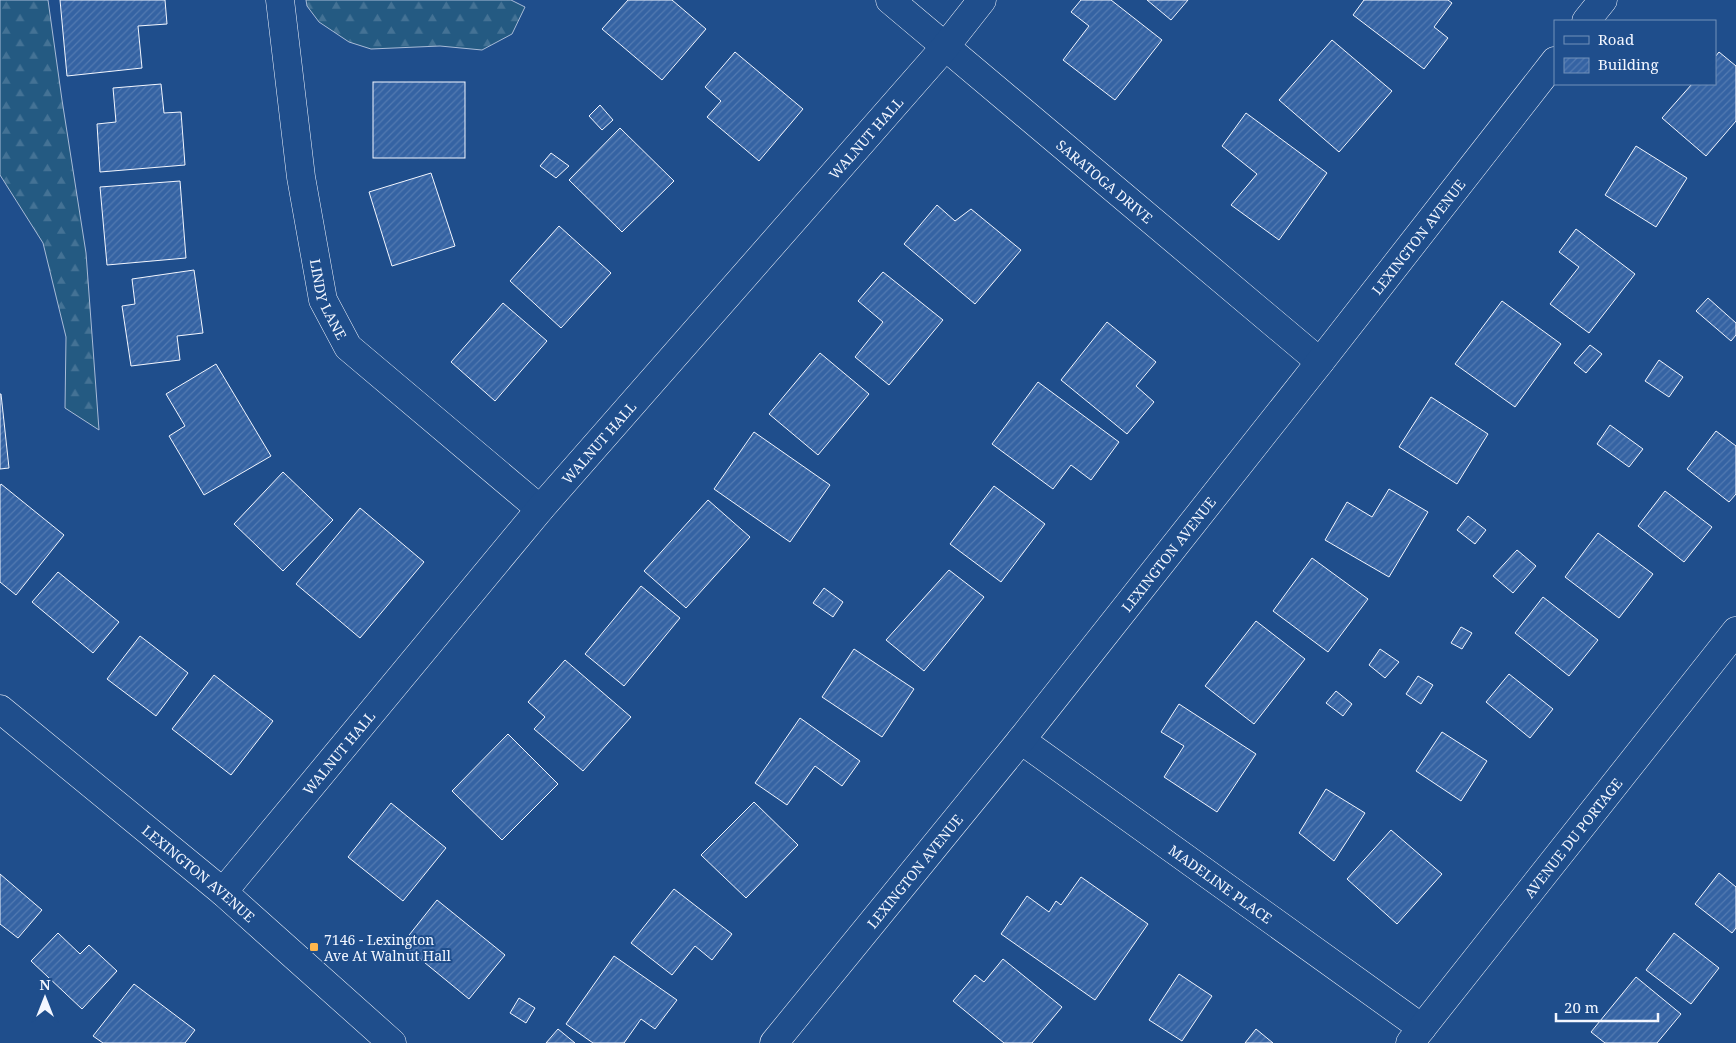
<svg xmlns="http://www.w3.org/2000/svg" width="1736" height="1043" font-family="'Noto Serif',serif">
	<style>
		.forest { fill: url(#forest-firs); stroke: #a8bbd7 }
		.building { fill: url(#building-hatch); stroke: #f2f6ff }
		.lines { fill: none; stroke-linecap: round; stroke-linejoin: round }
		.minor-casing { stroke: #f2f6ff; stroke-width: 29 }
		.tertiary-casing { stroke: #f2f6ff; stroke-width: 29 }
		.minor { stroke: #1f4e8c; stroke-width: 28 }
		.tertiary { stroke: #1f4e8c; stroke-width: 28 }
		.poi-dot { fill: #ffb74d; stroke: #1f4e8c; stroke-width: 2 }
		.labels { text-anchor: middle; dominant-baseline: central; stroke-width: 4; stroke-linejoin: round; paint-order: stroke }
		.street-label { font-size: 14px; fill: #f2f6ff; stroke: #1f4e8c }
		.poi-label { font-size: 14px; fill: #f2f6ff; stroke: #1f4e8c; text-anchor: start }
	</style>
	<defs>
		<pattern id="forest-firs" width="22" height="20" patternUnits="userSpaceOnUse" patternTransform="scale(1.25)"><rect width="22" height="20" fill="#245a82"/><path d="M5 1l3.5 6h-7zM16 11l3.5 6h-7z" fill="#447295"/></pattern>
		<pattern id="building-hatch" width="6" height="6" patternUnits="userSpaceOnUse" patternTransform="scale(1.25)"><rect width="6" height="6" fill="#3563a3"/><path d="M-1 1l2-2M0 6l6-6M5 7l2-2" fill="none" stroke="#537ab1"/></pattern>
	</defs>
	<rect width="100%" height="100%" fill="#1f4e8c"/>
	<!-- forest -->
	<g class="forest">
		<polygon points="0,0 48,0 62,100 86,253 99,430 65,408 66,337 43,243 0,175"/>
		<polygon points="306,0 511,0 525,7 512,34 482,50 440,46 371,49 349,42 319,22 307,6"/>
	</g>
	<!-- building -->
	<g class="building">
		<polygon points="60,0 165,0 167,24 138,26 142,68 67,76"/>
		<polygon points="628,0 672,0 706,29 662,80 602,29"/>
		<polygon points="1081,0 1111,0 1162,40 1115,100 1063,60 1089,26 1071,12"/>
		<polygon points="1147,0 1188,0 1171,20"/>
		<polygon points="1364,0 1448,0 1452,3 1434,27 1448,38 1424,69 1353,15"/>
		<polygon points="1332,40 1392,91 1339,152 1279,100"/>
		<polygon points="735,52 803,109 759,161 707,117 721,101 705,87"/>
		<polygon points="1719,52 1736,66 1736,121 1706,156 1662,118 1692,84 1715,84 1715,57"/>
		<rect x="373" y="82" width="92" height="76"/>
		<polygon points="161,84 164,113 181,112 185,165 100,172 97,124 116,122 113,88"/>
		<polygon points="600,105 613,120 602,130 589,116"/>
		<polygon points="1246,113 1327,173 1279,240 1231,205 1257,174 1222,146"/>
		<polygon points="620,128 674,181 622,232 569,180"/>
		<polygon points="1636,146 1687,178 1656,227 1605,195"/>
		<polygon points="551,153 569,166 556,178 540,166"/>
		<polygon points="431,173 455,246 392,266 369,192"/>
		<polygon points="180,181 186,258 107,265 100,187"/>
		<polygon points="937,205 955,221 971,209 1021,250 975,304 904,244"/>
		<polygon points="559,226 611,273 561,328 510,281"/>
		<polygon points="1576,229 1635,274 1589,333 1550,304 1579,267 1559,252"/>
		<polygon points="194,270 203,333 177,336 180,360 131,366 122,306 135,304 132,279"/>
		<polygon points="883,272 943,320 889,385 855,357 883,322 858,301"/>
		<polygon points="1708,298 1736,323 1736,335 1731,341 1696,311"/>
		<polygon points="1502,301 1561,344 1515,407 1455,364"/>
		<polygon points="503,303 547,341 495,401 451,362"/>
		<polygon points="1107,322 1156,362 1136,386 1154,402 1127,434 1061,380"/>
		<polygon points="1590,345 1602,354 1586,373 1574,363"/>
		<polygon points="820,353 869,394 818,455 769,414"/>
		<polygon points="1659,360 1683,377 1669,397 1645,381"/>
		<polygon points="216,364 271,456 204,495 169,436 185,426 166,394"/>
		<polygon points="1038,382 1119,442 1091,480 1071,465 1053,489 992,444"/>
		<polygon points="0,394 1,394 9,468 0,469"/>
		<polygon points="1431,397 1488,434 1457,484 1399,447"/>
		<polygon points="1610,425 1643,449 1629,467 1597,444"/>
		<polygon points="1716,431 1736,446 1736,494 1729,502 1687,469"/>
		<polygon points="754,432 830,485 790,542 714,489"/>
		<polygon points="283,472 333,520 283,571 234,524"/>
		<polygon points="1,484 64,535 16,595 0,582 0,486"/>
		<polygon points="994,486 1045,524 1001,582 950,544"/>
		<polygon points="1389,489 1428,512 1389,577 1325,540 1347,502 1372,517"/>
		<polygon points="1665,491 1712,527 1684,562 1638,526"/>
		<polygon points="708,500 750,537 686,608 644,571"/>
		<polygon points="360,508 424,562 360,638 296,584"/>
		<polygon points="1468,516 1486,530 1475,544 1457,530"/>
		<polygon points="1598,533 1653,574 1619,618 1565,577"/>
		<polygon points="1517,550 1536,566 1513,593 1493,576"/>
		<polygon points="1312,558 1368,599 1328,652 1273,611"/>
		<polygon points="949,570 984,597 924,671 886,640"/>
		<polygon points="58,572 119,622 93,653 32,602"/>
		<polygon points="641,586 680,618 624,686 585,654"/>
		<polygon points="824,588 843,602 833,617 813,603"/>
		<polygon points="1543,597 1598,640 1569,676 1515,633"/>
		<polygon points="1256,621 1305,659 1254,724 1205,686"/>
		<polygon points="1461,627 1472,633 1462,649 1451,643"/>
		<polygon points="140,636 188,673 156,716 107,679"/>
		<polygon points="854,649 914,689 882,737 822,697"/>
		<polygon points="1380,649 1399,662 1385,678 1369,665"/>
		<polygon points="565,660 631,717 583,771 534,729 545,717 528,702"/>
		<polygon points="1509,674 1553,709 1530,738 1486,702"/>
		<polygon points="214,675 273,721 231,775 172,729"/>
		<polygon points="1418,676 1433,685 1421,704 1406,694"/>
		<polygon points="1336,691 1352,704 1343,716 1326,703"/>
		<polygon points="1179,704 1256,754 1217,812 1164,777 1184,746 1161,732"/>
		<polygon points="800,718 860,761 842,786 815,766 787,805 755,783"/>
		<polygon points="1442,732 1487,761 1461,801 1416,771"/>
		<polygon points="508,734 558,784 502,840 452,791"/>
		<polygon points="1326,789 1365,813 1334,861 1299,833"/>
		<polygon points="754,802 798,845 746,898 701,855"/>
		<polygon points="391,803 446,848 403,901 348,857"/>
		<polygon points="1391,830 1442,874 1397,924 1347,879"/>
		<polygon points="1719,873 1736,887 1736,928 1732,933 1695,904"/>
		<polygon points="0,874 42,910 18,938 0,924"/>
		<polygon points="1081,877 1148,924 1095,1000 1001,934 1027,896 1049,912 1056,901 1061,905"/>
		<polygon points="674,889 732,934 712,960 695,946 672,975 631,943"/>
		<polygon points="437,900 505,955 469,999 402,944"/>
		<polygon points="58,933 80,954 89,945 117,971 82,1009 31,961"/>
		<polygon points="1674,933 1719,968 1691,1004 1646,970"/>
		<polygon points="614,956 677,1000 655,1029 641,1019 624,1043 593,1043 566,1024"/>
		<polygon points="1003,959 1062,1007 1032,1043 1004,1043 953,1001 975,975 984,982"/>
		<polygon points="1179,974 1212,996 1182,1041 1149,1020"/>
		<polygon points="1636,977 1681,1014 1657,1043 1605,1043 1591,1032"/>
		<polygon points="134,984 195,1030 185,1043 103,1043 93,1036"/>
		<polygon points="519,998 535,1008 526,1023 510,1013"/>
		<polygon points="558,1029 575,1043 546,1043"/>
		<polygon points="1256,1029 1273,1043 1245,1043"/>
	</g>
	<g class="lines">
		<defs>
			<g id="minor">
				<path id="s1" d="M280,0L301,177L323,300L348,347L540,509"/>
				<path id="s2" d="M890,0L1320,362"/>
				<polyline points="1586,21 1603,0"/>
				<path id="s3" d="M0,709L223,892L392,1043"/>
				<path id="s4" d="M1021,740L1422,1028"/>
				<path id="s5" d="M223,892L540,509L945,47L982,0"/>
				<path id="s6" d="M774,1043L1021,740L1320,362L1555,61"/>
			</g>
			<g id="tertiary">
				<path id="s7" d="M1410,1043L1736,631"/>
			</g>
		</defs>
		<!-- minor casing -->
		<use href="#minor" class="minor-casing"/>
		<!-- tertiary casing -->
		<use href="#tertiary" class="tertiary-casing"/>
		<!-- minor -->
		<use href="#minor" class="minor"/>
		<!-- tertiary -->
		<use href="#tertiary" class="tertiary"/>
	</g>
	<!-- markers -->
	<rect class="poi-dot" x="309" y="942" width="10" height="10" rx="2.5"/>
	<g class="labels">
		<!-- street labels -->
		<g class="street-label">
			<text stroke="none"><textPath href="#s5" startOffset="991">WALNUT HALL</textPath></text>
			<text stroke="none"><textPath href="#s2" startOffset="281">SARATOGA DRIVE</textPath></text>
			<text stroke="none"><textPath href="#s6" startOffset="1032">LEXINGTON AVENUE</textPath></text>
			<text stroke="none"><textPath href="#s1" startOffset="304">LINDY LANE</textPath></text>
			<text stroke="none"><textPath href="#s5" startOffset="586">WALNUT HALL</textPath></text>
			<text stroke="none"><textPath href="#s6" startOffset="628">LEXINGTON AVENUE</textPath></text>
			<text stroke="none"><textPath href="#s5" startOffset="181">WALNUT HALL</textPath></text>
			<text stroke="none"><textPath href="#s7" startOffset="262">AVENUE DU PORTAGE</textPath></text>
			<text stroke="none"><textPath href="#s6" startOffset="222">LEXINGTON AVENUE</textPath></text>
			<text stroke="none"><textPath href="#s3" startOffset="258">LEXINGTON AVENUE</textPath></text>
			<text stroke="none"><textPath href="#s4" startOffset="246">MADELINE PLACE</textPath></text>
		</g>
		<!-- poi labels -->
		<g class="poi-label">
			<text x="324" y="939">7146 - Lexington<tspan x="324" dy="16">Ave At Walnut Hall</tspan></text>
		</g>
	</g>
	<!-- legend -->
	<rect x="1554" y="20" width="162" height="65" fill="#1f4e8c" stroke="#7391ba"/>
	<rect x="1564" y="36" width="25" height="8" fill="#1f4e8c" stroke="#7391ba"/>
	<text x="1598" y="45" font-size="15" fill="#f2f6ff">Road</text>
	<rect x="1564" y="58" width="25" height="15" fill="url(#building-hatch)" stroke="#7391ba"/>
	<text x="1598" y="70" font-size="15" fill="#f2f6ff">Building</text>
	<!-- north arrow -->
	<g transform="translate(45 998)" stroke="#1f4e8c" stroke-width="4" paint-order="stroke">
	<path d="M0-4L9 19L0 12L-9 19Z" fill="#f2f6ff"/>
	<text y="-8" font-size="14" font-weight="bold" text-anchor="middle" fill="#f2f6ff">N</text>
	</g>
	<!-- scale -->
	<path d="M1556 1013v8h102v-8" fill="none" stroke="#f2f6ff" stroke-width="2.5"/>
	<text x="1564" y="1013" font-size="15" fill="#f2f6ff" stroke="#1f4e8c" stroke-width="4" paint-order="stroke">20 m</text>
</svg>
